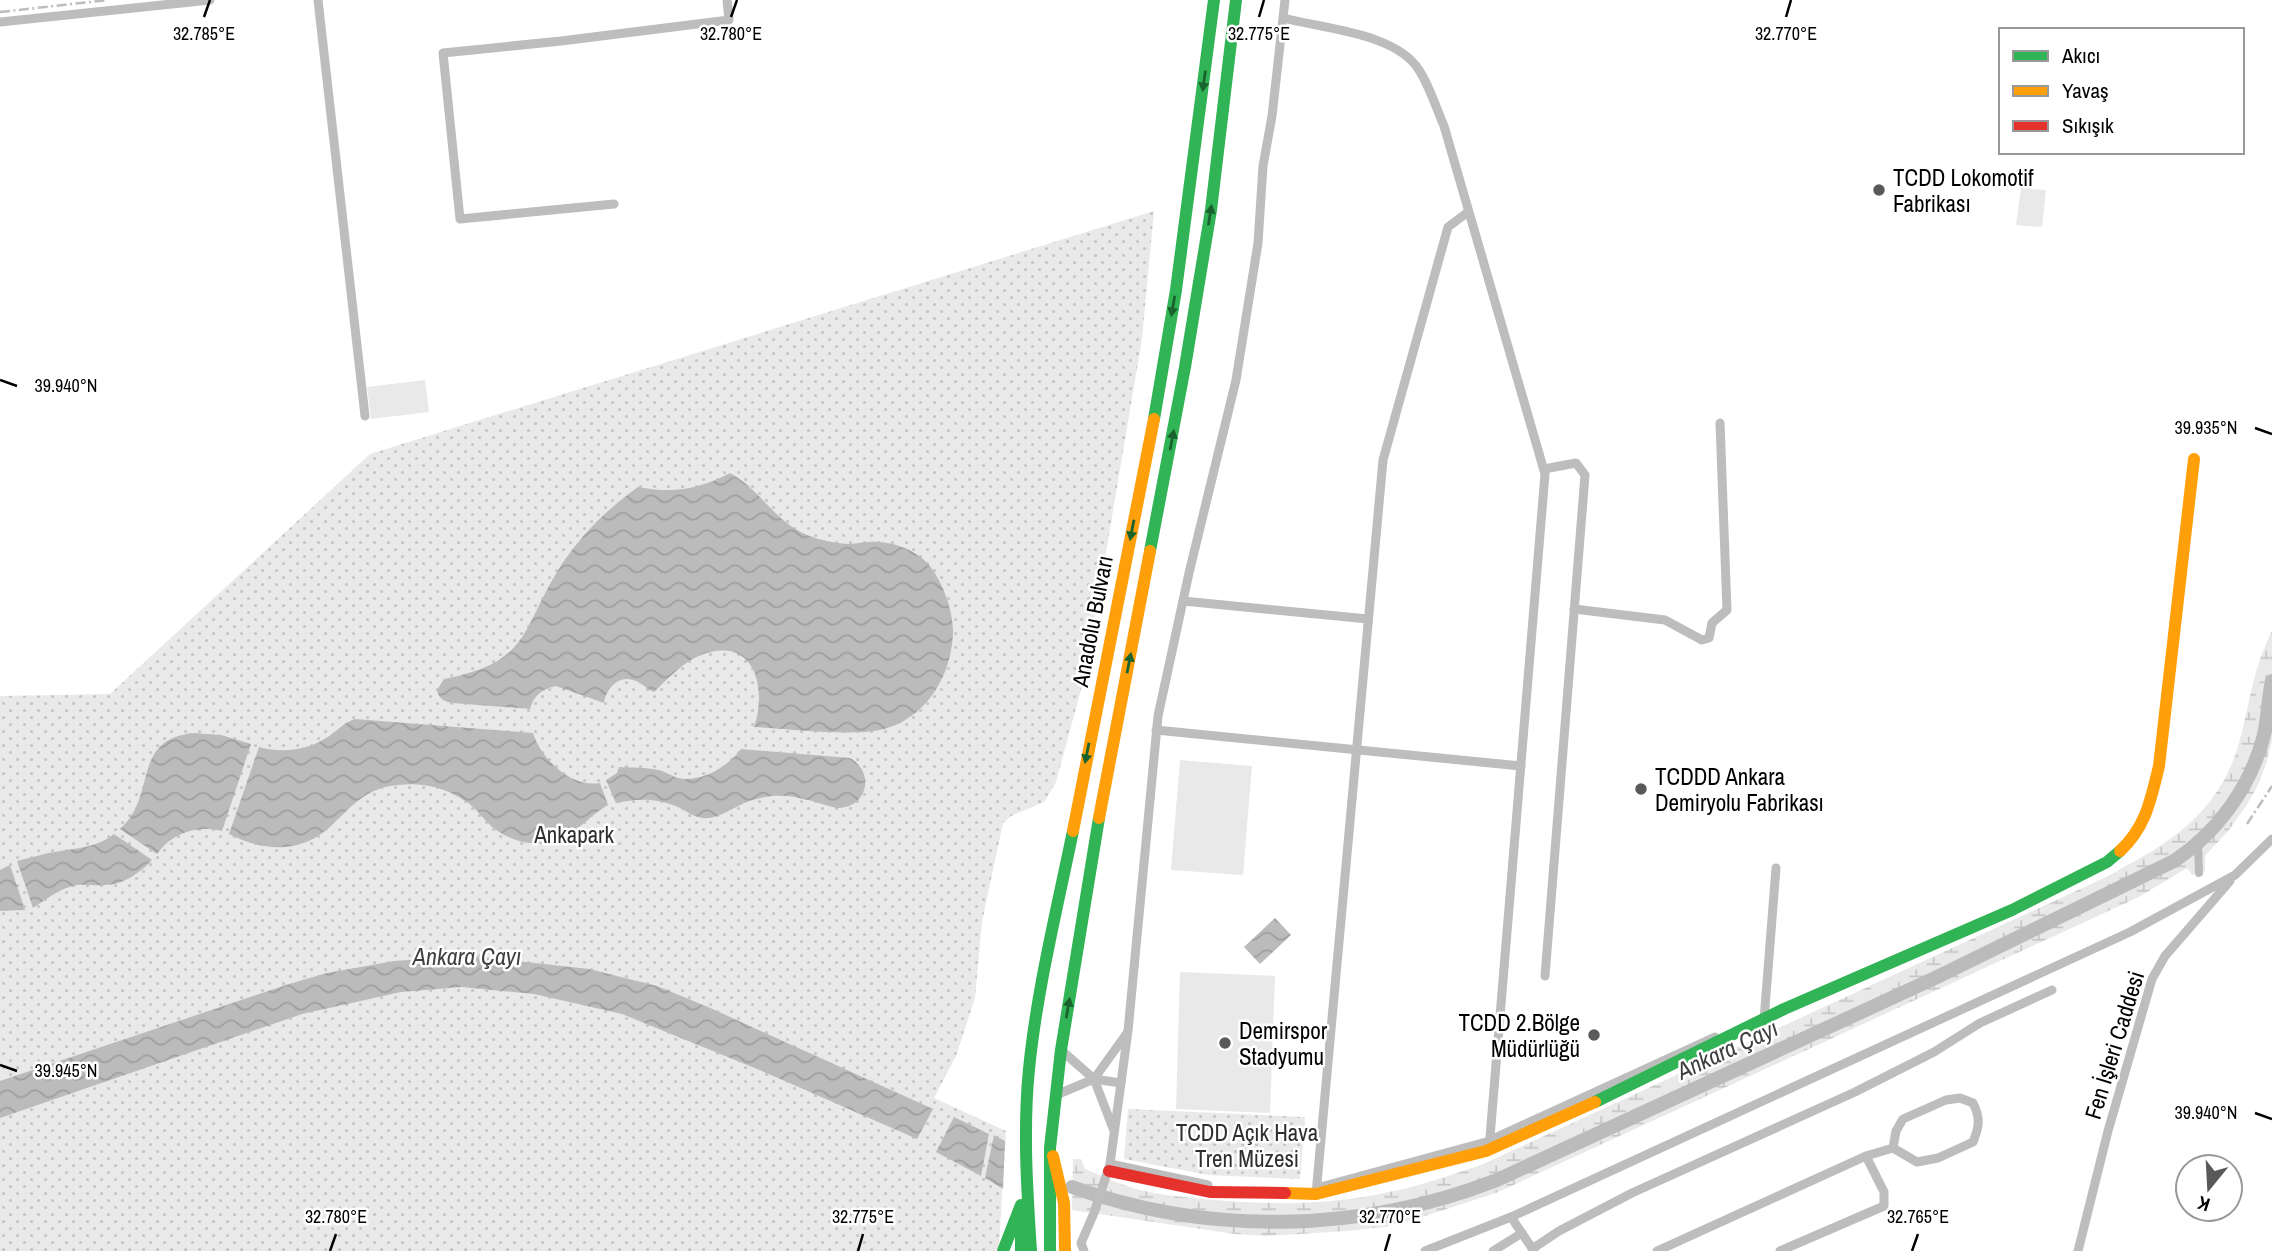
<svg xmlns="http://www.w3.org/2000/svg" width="2272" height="1251" font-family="'Archivo Narrow',sans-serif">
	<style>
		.wetland { fill: url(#wetland-marsh) }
		.park { fill: url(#park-dots) }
		.pitch { fill: #e9e9e9 }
		.water { fill: url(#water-waves) }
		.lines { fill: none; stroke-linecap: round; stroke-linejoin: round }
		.canal { stroke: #bbb; stroke-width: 8 }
		.river { stroke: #bbb; stroke-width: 14 }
		.street { stroke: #bdbdbd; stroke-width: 9 }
		.fast { stroke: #30b455; stroke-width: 12 }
		.slow { stroke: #ff9f0a; stroke-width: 12 }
		.jam { stroke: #e5322d; stroke-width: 12 }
		.rail { stroke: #bdbdbd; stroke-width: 2.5; stroke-dasharray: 10 3.5 2 3.5; stroke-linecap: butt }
		.oneway { fill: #1a632f }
		.ticks { fill: none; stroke: #000; stroke-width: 2.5 }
		.poi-dot { fill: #595959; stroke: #fff; stroke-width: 2.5 }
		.labels { text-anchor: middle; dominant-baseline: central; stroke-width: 5; stroke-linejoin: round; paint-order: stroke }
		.poi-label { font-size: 23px; fill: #000; stroke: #fff; text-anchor: start }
		.street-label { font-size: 23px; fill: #000; stroke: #fff }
		.park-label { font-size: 23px; fill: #2e2e2e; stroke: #fff }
		.water-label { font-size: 24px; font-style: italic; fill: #3f3f3f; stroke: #fff }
		.ticks-label { font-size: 18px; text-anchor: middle; fill: #000; stroke: #fff; stroke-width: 5; stroke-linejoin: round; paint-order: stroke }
	</style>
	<defs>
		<pattern id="wetland-marsh" width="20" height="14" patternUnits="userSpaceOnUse" patternTransform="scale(1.75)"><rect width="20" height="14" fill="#e9e9e9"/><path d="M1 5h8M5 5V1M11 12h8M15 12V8" fill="none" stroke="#c6c6c6"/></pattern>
		<pattern id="park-dots" width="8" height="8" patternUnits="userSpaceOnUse" patternTransform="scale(1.75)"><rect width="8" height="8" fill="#e9e9e9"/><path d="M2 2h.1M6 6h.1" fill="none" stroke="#c6c6c6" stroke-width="1.8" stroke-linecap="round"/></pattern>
		<pattern id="water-waves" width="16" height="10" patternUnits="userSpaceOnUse" patternTransform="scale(1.75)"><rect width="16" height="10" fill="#bbb"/><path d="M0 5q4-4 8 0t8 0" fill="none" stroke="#9f9f9f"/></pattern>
	</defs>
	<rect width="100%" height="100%" fill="#fff"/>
	<!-- wetland -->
	<path class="wetland" d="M2272,631V741L2266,764L2257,787L2246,806L2229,830L2205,856V871L2192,875L2187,868L2139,897L1496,1193L1422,1217L1385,1227L1347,1231L1266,1236L1235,1234L1072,1210L1073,1159H1081L1085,1169C1100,1175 1115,1183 1130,1187C1153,1195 1179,1196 1203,1199C1265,1205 1328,1206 1389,1192C1420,1186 1451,1175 1481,1165L2104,878C2164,846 2214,819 2237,750C2249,710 2252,669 2272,631Z"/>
	<!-- park -->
	<g class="park">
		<polygon points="1154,211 1142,339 1086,671 1056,782 1044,802 1011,816 1003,823 982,922 975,998 956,1056 934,1098 1006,1131 999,1246 995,1251 0,1251 0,696 110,694 370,454"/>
		<polygon points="1128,1109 1305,1117 1300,1179 1208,1175 1124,1159"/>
	</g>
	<!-- pitch -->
	<g class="pitch">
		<polygon points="2021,188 2046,190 2042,227 2016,225"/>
		<polygon points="425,380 429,412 371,419 367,387"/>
		<polygon points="1180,760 1252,766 1243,875 1171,870"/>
		<polygon points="1180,972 1275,976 1270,1113 1176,1109"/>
	</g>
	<!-- water -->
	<g class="water">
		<path d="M730,473C760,489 775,522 807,535C820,540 834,543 848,544C855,544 862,542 869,542C887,541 905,546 919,556C939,569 953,608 953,631C952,682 919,729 865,732C829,734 790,729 754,727C766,694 758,641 711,652C687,657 671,676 654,692C646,689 642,682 633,680C618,675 606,689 604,703L556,686C542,689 534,695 530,709L453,703C444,702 439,699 437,690L444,679C531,662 520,631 560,567C581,535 607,509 638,487C672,494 700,489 730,473Z"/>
		<path d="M355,719L533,733C541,758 570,788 600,783L608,805C590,815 576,834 556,841C534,848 509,841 491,826C482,817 475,807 464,800C444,787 422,782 398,785C366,788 353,805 332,825C302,854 264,852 229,834L259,747C281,753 306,751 326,738C336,732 343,723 355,719Z"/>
		<path d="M194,733L221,735L251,744L222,831C197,825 172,833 157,854L120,829C158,796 130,739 194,733Z"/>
		<path d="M741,749L850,758C876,773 867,809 836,808C806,800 785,790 753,800C737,804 719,820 703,818C694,817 686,811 678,807C657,798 638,798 616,803L606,780L617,773L619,767C632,768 646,767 658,770C665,771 671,776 678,778C700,783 728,767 741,749Z"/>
		<path d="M114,834L152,860C140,873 123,885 105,885C95,886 86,884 77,885C60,888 47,899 33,908L17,861C30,858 42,854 55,852C77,848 96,848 114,834Z"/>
		<polygon points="10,865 25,910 0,911 0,870"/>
		<polygon points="1275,918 1291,935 1260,964 1244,947"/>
		<polygon points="472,956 589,969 657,986 708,1007 933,1109 917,1139 762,1071 622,1014 534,994 462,987 401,992 302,1014 0,1118 0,1081 289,984 327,973 394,961"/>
		<polygon points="954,1117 989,1134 981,1176 936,1152"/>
		<polygon points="994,1135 1005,1141 1003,1189 985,1178"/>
	</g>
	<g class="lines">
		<!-- canal -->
		<polyline class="canal" points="2198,844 2199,873"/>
		<!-- river -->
		<path class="river" d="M1072,1187C1210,1236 1361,1233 1497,1180L1935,978L2174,861C2218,832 2251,786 2264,735C2268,717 2268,699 2272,681"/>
		<!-- street -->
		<g class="street">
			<polyline points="318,0 365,416"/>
			<path d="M1284,18C1324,29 1396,33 1419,70C1430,87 1436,108 1444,126L1545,474L1489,1149"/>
			<polyline points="0,22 210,0"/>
			<polyline points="614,204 460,219 443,53 561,41 729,20 727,0"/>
			<polyline points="1544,469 1576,463 1585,475 1545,976"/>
			<polyline points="1183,601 1368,619"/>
			<polyline points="1574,609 1665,620 1702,640 1709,638 1712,623 1727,610 1720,423"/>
			<polyline points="1156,730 1521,766"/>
			<polyline points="1764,1020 1776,868"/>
			<polyline points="1061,1050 1094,1079 1127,1033"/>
			<polyline points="1094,1079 1121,1083"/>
			<polyline points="1056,1095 1094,1079 1114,1131"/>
			<polyline points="1110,1164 1208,1185"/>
			<polyline points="1324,1186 1486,1142 1715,1037"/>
			<polyline points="1316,1194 1383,460 1448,227 1468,212"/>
			<polyline points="1511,1217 1534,1251"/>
			<polyline points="1532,1249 1559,1231 1632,1193 1855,1092 1934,1052 1980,1023 2052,990"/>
			<polyline points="1084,1251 1081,1243 1094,1213 1110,1164 1128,1031 1158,716 1189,573 1236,380 1258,243 1263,166 1272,116 1285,0"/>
			<polyline points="1425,1251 1511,1217 2130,932 2235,875 2272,839"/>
			<polyline points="1493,1251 1522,1233"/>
			<path d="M1657,1251L1866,1156L1893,1148L1917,1162L1938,1158L1973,1142C1979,1127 1981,1119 1973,1103L1960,1098L1946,1100L1903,1119L1896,1131L1893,1148"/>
			<polyline points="1780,1251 1884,1206 1884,1192 1866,1156"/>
			<polyline points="2078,1251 2108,1131 2152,979 2165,956 2230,881"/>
		</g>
		<!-- fast -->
		<g class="fast">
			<polyline points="1154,419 1176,290 1214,0"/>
			<polyline points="1150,551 1185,367 1211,210 1236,0"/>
			<polyline points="1595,1102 1784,1009 2012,910 2107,862 2120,851"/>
			<polyline points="1021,1214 1021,1251"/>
			<polyline points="1003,1251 1021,1205"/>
			<path d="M1031,1251C1027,1190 1023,1129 1029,1069C1037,989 1057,909 1073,831"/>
			<polyline points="1050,1251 1050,1148 1061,1050 1099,818"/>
		</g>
		<!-- slow -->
		<g class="slow">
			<polyline points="1099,818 1150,551"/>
			<polyline points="1073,831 1154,419"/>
			<path d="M2120,851C2146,827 2151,799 2159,766L2194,459"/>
			<polyline points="1053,1156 1064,1203 1065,1251"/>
			<polyline points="1285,1193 1316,1194 1486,1151 1595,1102"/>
		</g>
		<!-- jam -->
		<polyline class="jam" points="1109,1171 1210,1192 1285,1193"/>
		<!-- rail -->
		<g class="rail">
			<polyline points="0,12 108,0"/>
			<polyline points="2247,824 2272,786"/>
		</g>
	</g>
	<!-- one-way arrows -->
	<defs><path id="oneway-solid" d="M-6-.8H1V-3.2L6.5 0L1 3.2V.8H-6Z" transform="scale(1.75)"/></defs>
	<g class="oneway">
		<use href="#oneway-solid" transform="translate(1204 81) rotate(98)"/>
		<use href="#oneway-solid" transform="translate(1210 215) rotate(-81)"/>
		<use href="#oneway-solid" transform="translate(1173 306) rotate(100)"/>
		<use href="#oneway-solid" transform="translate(1172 440) rotate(-79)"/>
		<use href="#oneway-solid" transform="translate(1132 530) rotate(101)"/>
		<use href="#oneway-solid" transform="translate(1129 663) rotate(-79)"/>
		<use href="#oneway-solid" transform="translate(1087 753) rotate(101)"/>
		<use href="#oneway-solid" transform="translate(1068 1008) rotate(-80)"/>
	</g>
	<!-- ticks -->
	<path class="ticks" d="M204,17L210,0M731,17L737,0M1259,17L1264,0M1786,17L1791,0M0,380L17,386M2255,428L2272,434M0,1065L17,1071M2255,1113L2272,1119M330,1251L336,1234M858,1251L863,1234M1385,1251L1390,1234M1912,1251L1918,1234"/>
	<!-- markers -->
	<g class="poi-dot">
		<circle cx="1879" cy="190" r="7"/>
		<circle cx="1641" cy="789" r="7"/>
		<circle cx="1594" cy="1035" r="7"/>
		<circle cx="1225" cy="1043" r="7"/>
	</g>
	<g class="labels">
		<!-- poi labels -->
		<g class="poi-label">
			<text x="1893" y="177">TCDD Lokomotif<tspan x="1893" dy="26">Fabrikası</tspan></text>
			<text x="1655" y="776">TCDDD Ankara<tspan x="1655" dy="26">Demiryolu Fabrikası</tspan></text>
			<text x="1580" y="1022" text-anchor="end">TCDD 2.Bölge<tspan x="1580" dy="26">Müdürlüğü</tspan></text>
			<text x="1239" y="1030">Demirspor<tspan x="1239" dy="26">Stadyumu</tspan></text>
		</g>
		<!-- street labels -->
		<g class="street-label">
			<text transform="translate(1092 621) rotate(-79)">Anadolu Bulvarı</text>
			<text transform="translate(2114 1045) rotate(-73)">Fen İşleri Caddesi</text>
		</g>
		<!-- park labels -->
		<g class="park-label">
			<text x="574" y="834">Ankapark</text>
			<text x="1247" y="1132">TCDD Açık Hava<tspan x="1247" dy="26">Tren Müzesi</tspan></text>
		</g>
		<!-- water labels -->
		<g class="water-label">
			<text x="467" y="956">Ankara Çayı</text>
			<text transform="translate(1727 1049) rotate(-25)">Ankara Çayı</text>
		</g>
	</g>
	<g class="ticks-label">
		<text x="204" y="40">32.785°E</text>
		<text x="731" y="40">32.780°E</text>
		<text x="1259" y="40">32.775°E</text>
		<text x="1786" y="40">32.770°E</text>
		<text x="66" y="392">39.940°N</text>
		<text x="2206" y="434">39.935°N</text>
		<text x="66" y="1077">39.945°N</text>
		<text x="2206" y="1119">39.940°N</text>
		<text x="336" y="1223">32.780°E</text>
		<text x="863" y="1223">32.775°E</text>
		<text x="1390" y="1223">32.770°E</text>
		<text x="1918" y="1223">32.765°E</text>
	</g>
	<!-- legend -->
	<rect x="1999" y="28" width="245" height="126" fill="#ffffff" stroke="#999999" stroke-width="2"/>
	<rect x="2013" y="51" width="35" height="10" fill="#30b455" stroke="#999999" stroke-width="2"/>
	<text x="2062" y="63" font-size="21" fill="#000000">Akıcı</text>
	<rect x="2013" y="86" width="35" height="10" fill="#ff9f0a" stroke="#999999" stroke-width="2"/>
	<text x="2062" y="98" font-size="21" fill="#000000">Yavaş</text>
	<rect x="2013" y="121" width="35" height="10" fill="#e5322d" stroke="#999999" stroke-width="2"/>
	<text x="2062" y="133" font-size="21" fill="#000000">Sıkışık</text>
	<!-- north arrow -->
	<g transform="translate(2209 1188) rotate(198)"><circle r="33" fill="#ffffff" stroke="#999999" stroke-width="2"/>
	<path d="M0-5L12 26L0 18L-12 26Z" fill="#595959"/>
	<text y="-10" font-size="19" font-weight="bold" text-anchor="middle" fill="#000000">K</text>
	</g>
</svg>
